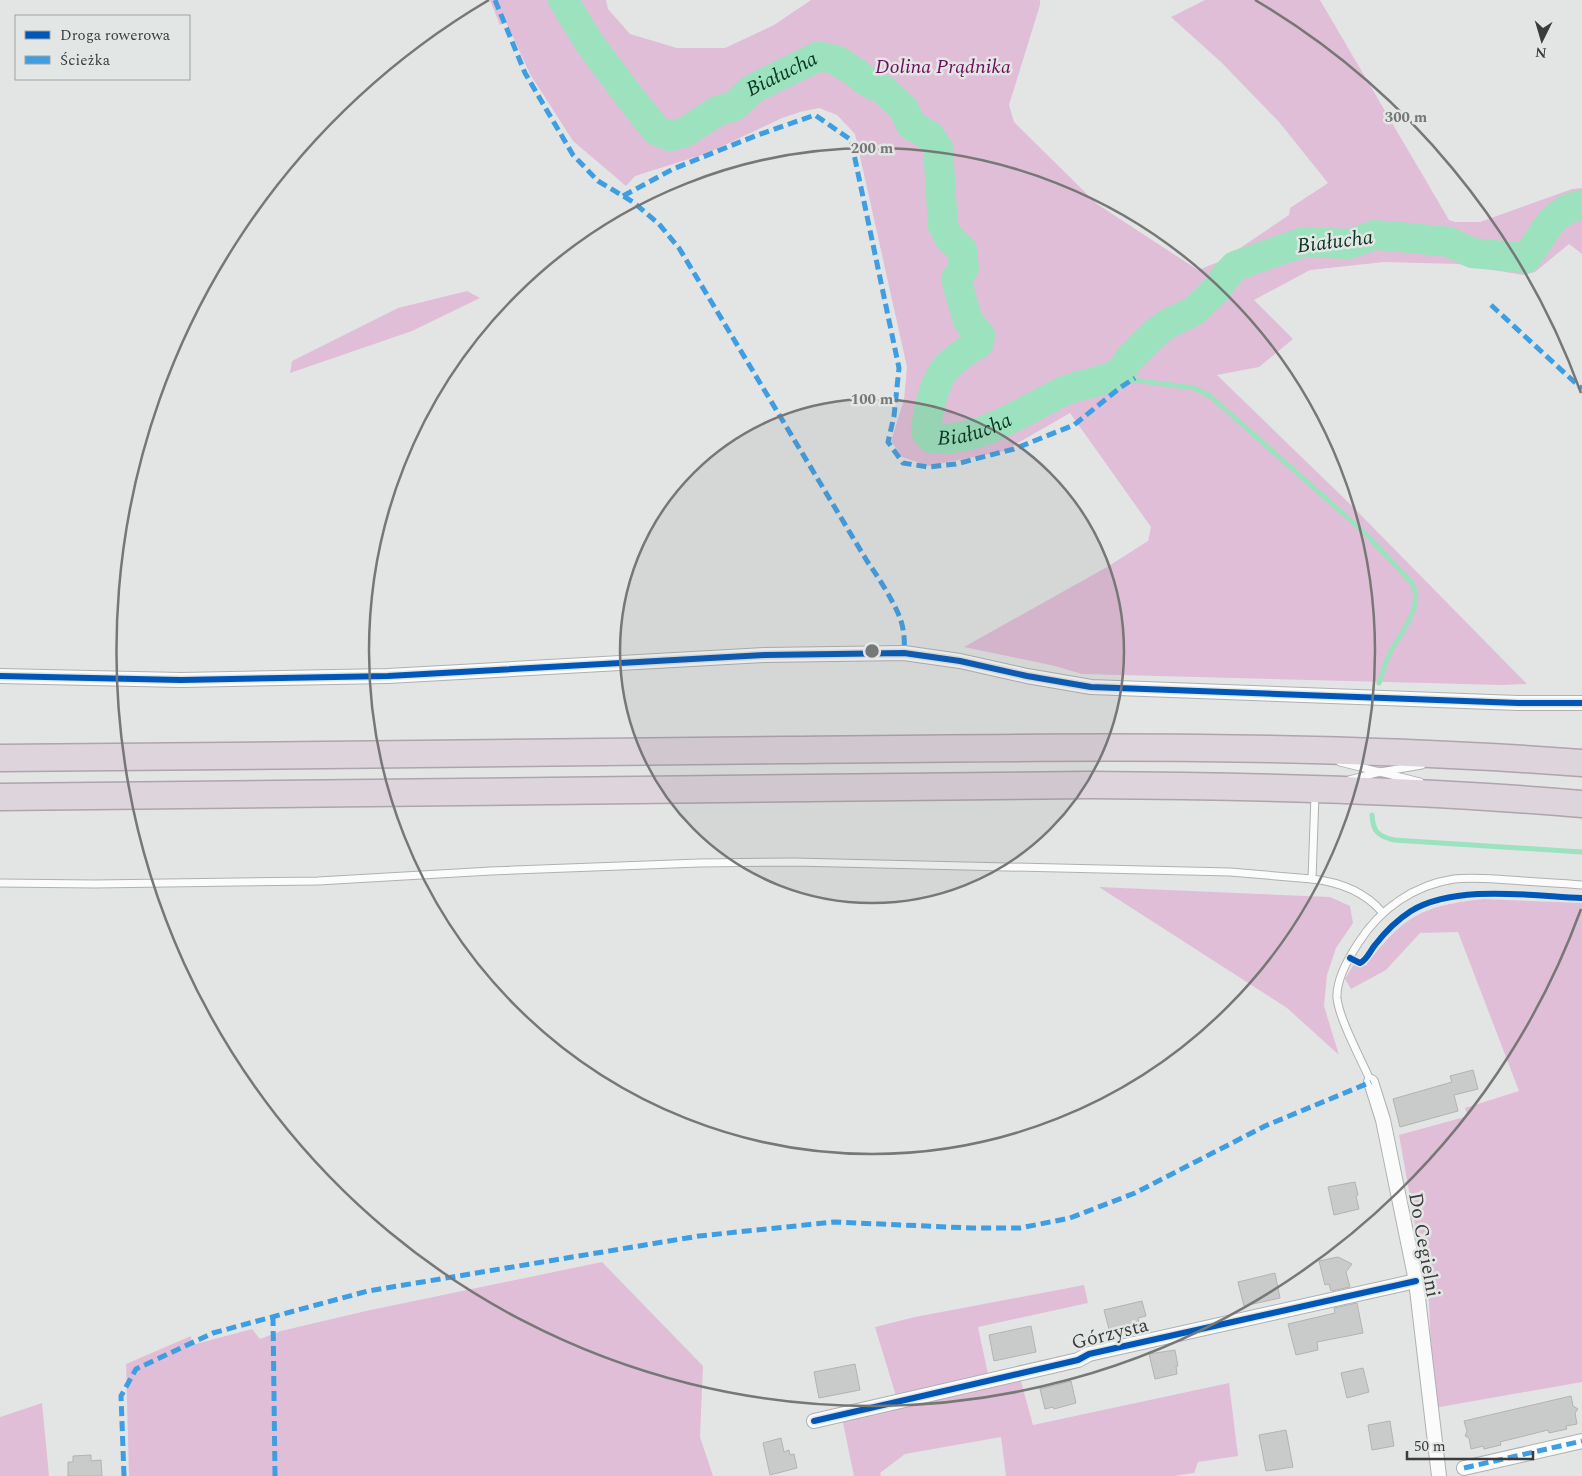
<svg xmlns="http://www.w3.org/2000/svg" width="1582" height="1476" font-family="Spectral,serif">
	<style>
		.green { fill: #e1bed7 }
		.lines { fill: none; stroke-linecap: round; stroke-linejoin: round }
		.stream { stroke: #9ce2be; stroke-width: 5 }
		.river { stroke: #9ce2be; stroke-width: 30 }
		.building { fill: #c9cbca; stroke: #b2b4b3 }
		.service-casing { stroke: #afb1b0; stroke-width: 9 }
		.minor-casing { stroke: #afb1b0; stroke-width: 16 }
		.motorway-casing { stroke: #aea4ac; stroke-width: 29 }
		.service { stroke: #fbfbfb; stroke-width: 7 }
		.minor { stroke: #fbfbfb; stroke-width: 14 }
		.motorway { stroke: #ded4dc; stroke-width: 26 }
		.quiet { stroke: #3f9ee2; stroke-width: 5; stroke-dasharray: 10 5; stroke-linecap: butt }
		.cycleway-casing { stroke: #e2e6e4; stroke-width: 9 }
		.cycleway { stroke: #0057b8; stroke-width: 6 }
		.ring { fill: none; stroke: #767776; stroke-width: 2.5 }
		.labels { text-anchor: middle; dominant-baseline: central; stroke-width: 5; stroke-linejoin: round; paint-order: stroke }
		.park-label { font-size: 20px; font-style: italic; fill: #6e0d5b; stroke: #e2e6e4 }
		.street-label { font-size: 20px; fill: #3b3c3b; stroke: #e2e6e4 }
		.water-label { font-size: 21px; font-style: italic; fill: #0a3723; stroke: #e2e6e4 }
		.centre { fill: #767776; stroke: #e2e6e4; stroke-width: 2.5 }
		.ring-label { font-size: 15px; text-anchor: middle; font-weight: bold; fill: #767776; stroke: #e2e6e4; stroke-width: 5; stroke-linejoin: round; paint-order: stroke }
	</style>
	<rect width="100%" height="100%" fill="#e3e5e4"/>
	<!-- green -->
	<g class="green">
		<polygon points="490,0 606,0 608,9 630,34 677,48 725,48 774,25 811,0 1040,0 1040,5 1009,105 1014,122 1097,204 1198,270 1221,261 1289,215 1290,208 1328,183 1279,122 1222,63 1171,17 1205,0 1320,0 1449,220 1455,222 1480,222 1572,189 1582,188 1582,254 1569,244 1535,272 1523,275 1458,264 1384,262 1310,270 1254,300 1293,339 1259,367 1217,375 1351,505 1527,684 1502,685 1082,674 1055,666 964,647 1107,567 1148,541 1151,527 1070,413 1004,451 928,466 902,457 891,441 904,400 907,367 855,134 837,115 819,108 800,112 782,118 708,153 635,176 626,186 573,141 530,74 506,22 500,25"/>
		<polygon points="467,291 480,298 412,331 290,373 292,361 398,308"/>
		<polygon points="1099,887 1330,897 1350,906 1353,923 1336,948 1327,975 1324,1006 1339,1055 1287,1008"/>
		<path d="M1484,899L1582,903V1382L1434,1408L1429,1303L1399,1135L1468,1116L1465,1108L1519,1091L1458,932L1420,933L1386,970L1351,989L1345,979L1354,964L1359,967L1366,965C1405,915 1421,906 1484,899Z"/>
		<polygon points="602,1262 703,1366 700,1437 713,1476 129,1476 126,1364 191,1336 192,1345 252,1329 260,1339 281,1331 366,1311"/>
		<polygon points="1084,1285 1088,1303 978,1327 988,1374 896,1396 875,1327 915,1317"/>
		<polygon points="1020,1378 1033,1425 1229,1383 1238,1456 1198,1462 1194,1473 1174,1476 1006,1476 1001,1437 905,1454 880,1473 881,1476 854,1476 842,1418"/>
		<polygon points="42,1403 49,1476 0,1476 0,1417"/>
	</g>
	<g class="lines">
		<!-- stream -->
		<g class="stream">
			<path d="M1110,377L1194,388L1210,396L1365,533L1411,582C1427,607 1397,635 1388,657C1384,665 1382,675 1379,683"/>
			<path d="M1372,815C1373,832 1378,836 1394,840L1582,852"/>
		</g>
		<!-- river -->
		<path class="river" id="s1" d="M563,0L590,44L632,100L657,131L671,136L685,132L717,111L734,106L752,89L819,56L836,60L855,72L866,81L884,90L904,109L911,125L930,136L938,148L943,226L950,239L962,250L964,268L956,279L968,321L980,335L979,343C967,350 954,359 945,369C934,382 927,415 926,432L931,438C981,443 1021,411 1064,391C1080,384 1099,383 1115,375L1122,371L1128,360L1154,334L1167,324L1194,311L1217,289L1224,278L1235,266L1303,242L1349,244L1374,235L1400,237L1449,242L1472,253L1526,258C1543,237 1551,209 1582,205"/>
	</g>
	<!-- building -->
	<g class="building">
		<polygon points="1473,1070 1478,1089 1454,1095 1458,1111 1400,1127 1393,1099 1452,1082 1450,1076"/>
		<polygon points="1355,1182 1358,1195 1356,1196 1359,1209 1334,1215 1328,1187"/>
		<polygon points="1338,1257 1352,1264 1346,1272 1350,1287 1331,1291 1329,1284 1325,1285 1319,1261"/>
		<polygon points="1275,1273 1280,1298 1244,1306 1238,1282"/>
		<polygon points="1142,1301 1146,1316 1138,1318 1141,1331 1128,1333 1122,1330 1110,1333 1104,1310"/>
		<polygon points="1357,1303 1363,1333 1317,1342 1318,1350 1296,1355 1288,1324 1335,1313 1334,1308"/>
		<polygon points="1031,1326 1036,1352 994,1361 989,1335"/>
		<polygon points="1175,1350 1178,1366 1176,1366 1177,1374 1155,1379 1149,1354"/>
		<polygon points="855,1364 860,1390 819,1398 814,1372"/>
		<polygon points="1363,1368 1369,1392 1347,1398 1341,1373"/>
		<polygon points="1071,1381 1076,1403 1054,1409 1053,1407 1045,1409 1040,1389"/>
		<polygon points="1571,1396 1573,1406 1578,1409 1575,1413 1577,1424 1566,1426 1567,1429 1549,1433 1548,1430 1500,1442 1501,1445 1484,1449 1483,1446 1471,1449 1469,1438 1465,1436 1467,1431 1464,1421"/>
		<polygon points="1390,1421 1394,1446 1372,1450 1368,1425"/>
		<polygon points="1286,1430 1293,1467 1266,1471 1259,1435"/>
		<polygon points="781,1438 784,1452 789,1450 790,1455 794,1454 797,1468 770,1475 763,1443"/>
		<polygon points="91,1455 91,1461 101,1460 102,1476 68,1476 68,1462 73,1462 73,1456"/>
	</g>
	<g class="lines">
		<defs>
			<g id="service">
				<polyline points="1340,762 1420,782"/>
				<polyline points="1349,780 1380,772 1422,765"/>
				<polyline points="1312,879 1315,795"/>
				<path d="M0,883L95,884L318,881L491,871L699,863L794,862L1230,872L1312,879C1339,882 1364,891 1382,912"/>
				<path d="M1371,1082C1362,1061 1339,1019 1337,998C1336,979 1349,957 1359,942C1380,909 1414,885 1454,879C1472,877 1491,879 1510,880C1534,882 1558,883 1582,885"/>
			</g>
			<g id="minor">
				<polyline points="0,676 181,680 388,676 765,655 904,653 960,661 1027,676 1091,687 1518,703 1582,703"/>
				<polyline points="1371,1082 1383,1120 1416,1281 1439,1476"/>
				<polyline points="814,1421 1078,1360 1089,1354 1416,1281"/>
				<polyline points="1464,1468 1582,1441"/>
			</g>
			<g id="motorway">
				<path d="M0,758C262,756 525,753 787,750C1052,747 1317,743 1582,763"/>
				<path d="M0,797L1090,785C1254,786 1418,790 1582,804"/>
			</g>
		</defs>
		<!-- service casing -->
		<use href="#service" class="service-casing"/>
		<!-- minor casing -->
		<use href="#minor" class="minor-casing"/>
		<!-- motorway casing -->
		<use href="#motorway" class="motorway-casing"/>
		<!-- service -->
		<use href="#service" class="service"/>
		<!-- minor -->
		<use href="#minor" class="minor"/>
		<!-- motorway -->
		<use href="#motorway" class="motorway"/>
		<!-- quiet -->
		<g class="quiet">
			<path d="M495,0L525,73L573,155L598,181L633,202L659,224L679,248L867,561C877,575 894,602 900,618C904,629 905,641 904,653"/>
			<polyline points="623,196 673,169 755,136 815,115 851,140 899,368 894,416 888,442 903,463 928,467 956,464 1014,449 1074,425 1121,387 1135,378"/>
			<polyline points="1491,305 1582,389"/>
			<polyline points="273,1316 275,1476"/>
			<polyline points="1464,1468 1582,1441"/>
			<polyline points="124,1476 121,1396 136,1369 213,1333 368,1291 699,1236 834,1222 971,1228 1020,1228 1070,1218 1135,1193 1265,1126 1371,1082"/>
		</g>
		<defs>
			<g id="cycleway">
				<polyline points="0,676 181,680 388,676 765,655 904,653 960,661 1027,676 1091,687 1518,703 1582,703"/>
				<path d="M1350,958L1360,963C1367,960 1370,951 1375,945C1385,932 1397,920 1411,911C1456,884 1532,896 1582,898"/>
				<polyline points="814,1421 1078,1360 1089,1354 1416,1281"/>
			</g>
		</defs>
		<!-- cycleway casing -->
		<use href="#cycleway" class="cycleway-casing"/>
		<!-- cycleway -->
		<use href="#cycleway" class="cycleway"/>
	</g>
	<!-- distance rings -->
	<circle cx="872" cy="651" r="252" fill="#767776" fill-opacity=".12"/>
	<g class="ring">
		<circle cx="872" cy="651" r="252"/>
		<circle cx="872" cy="651" r="503"/>
		<path d="M1581 909A755 755 0 1 1 489 0M1255 0A755 755 0 0 1 1581 393"/>
	</g>
	<g class="labels">
		<!-- park labels -->
		<g class="park-label">
			<text x="943" y="67">Dolina Prądnika</text>
		</g>
		<!-- street labels -->
		<g class="street-label">
			<text transform="translate(1424 1245) rotate(80)">Do Cegielni</text>
			<text transform="translate(1110 1334) rotate(-14)">Górzysta</text>
		</g>
		<!-- water labels -->
		<g class="water-label">
			<text stroke="none"><textPath href="#s1" startOffset="305">Białucha</textPath></text>
			<text transform="translate(1335 242) rotate(-7)">Białucha</text>
			<text stroke="none"><textPath href="#s1" startOffset="875">Białucha</textPath></text>
		</g>
	</g>
	<circle cx="872" cy="651" r="8" class="centre"/>
	<g class="ring-label">
		<text x="1406" y="122">300 m</text>
		<text x="872" y="153">200 m</text>
		<text x="872" y="404">100 m</text>
	</g>
	<!-- legend -->
	<rect x="15" y="15" width="175" height="65" fill="#e2e6e4" stroke="#9fa2a0"/>
	<rect x="25" y="31" width="25" height="8" fill="#0057b8" stroke="#9fa2a0"/>
	<text x="60" y="40" font-size="15" fill="#3b3c3b">Droga rowerowa</text>
	<rect x="25" y="56" width="25" height="8" fill="#3f9ee2" stroke="#9fa2a0"/>
	<text x="60" y="65" font-size="15" fill="#3b3c3b">Ścieżka</text>
	<!-- north arrow -->
	<g transform="translate(1542 40) rotate(185)" stroke="#e2e6e4" stroke-width="4" paint-order="stroke">
	<path d="M0-4L9 19L0 12L-9 19Z" fill="#3b3c3b"/>
	<text y="-8" font-size="14" font-weight="bold" text-anchor="middle" fill="#3b3c3b">N</text>
	</g>
	<!-- scale -->
	<path d="M1407 1451v8h126v-8" fill="none" stroke="#3b3c3b" stroke-width="2.5"/>
	<text x="1414" y="1451" font-size="15" fill="#3b3c3b" stroke="#e2e6e4" stroke-width="4" paint-order="stroke">50 m</text>
</svg>
